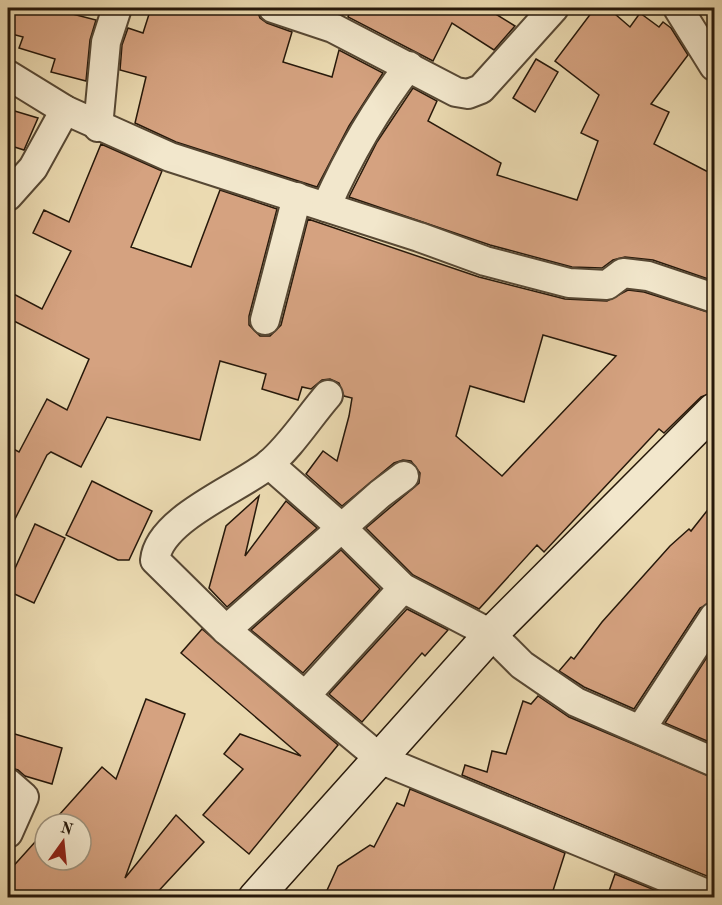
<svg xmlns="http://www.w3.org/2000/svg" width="722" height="905" font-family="'Old Standard TT',serif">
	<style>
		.building { fill: #d5a280; stroke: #26180a; stroke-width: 1.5; fill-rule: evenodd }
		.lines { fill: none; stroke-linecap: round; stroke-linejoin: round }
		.minor-casing { stroke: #574834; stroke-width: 32 }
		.secondary-casing { stroke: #26180a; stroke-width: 36 }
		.minor { stroke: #f2e7cc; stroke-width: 28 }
		.secondary { stroke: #f2e7cc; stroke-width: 33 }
	</style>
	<rect width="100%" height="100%" fill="#ebdab1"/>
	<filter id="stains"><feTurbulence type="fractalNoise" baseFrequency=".00333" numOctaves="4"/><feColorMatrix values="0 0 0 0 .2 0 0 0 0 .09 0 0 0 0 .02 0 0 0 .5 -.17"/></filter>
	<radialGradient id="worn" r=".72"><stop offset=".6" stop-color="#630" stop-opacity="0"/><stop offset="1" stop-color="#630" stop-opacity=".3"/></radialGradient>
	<!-- building -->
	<g class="building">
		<polygon points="8,8 49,8 96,20 90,40 86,81 51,72 55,59 19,48 23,37 8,33"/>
		<polygon points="151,8 248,8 257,10 260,18 267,23 292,32 283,62 332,77 339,50 383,73 349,126 317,187 176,142 135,123 146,77 120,70 122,45 128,28 143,33"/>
		<polygon points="351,8 486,8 515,26 494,50 452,23 433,61 348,17"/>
		<polygon points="595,8 608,8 630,27 640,13 659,27 663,22 671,28 688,55 651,104 669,112 654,144 714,175 714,281 653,260 625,257 613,260 602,268 572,267 490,245 349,197 377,142 413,88 437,101 428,121 501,163 497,175 577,200 598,141 581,133 599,95 555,61"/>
		<polygon points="536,59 558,72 535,112 513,98"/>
		<polygon points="8,109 38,118 24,150 8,145"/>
		<path d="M101,144L162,171L131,247L191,267L220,190L277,209L249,316V325L260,336H270L281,325L308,219L479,277L565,299L607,301L628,290L644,292L714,314V392L701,397L664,433L659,429L544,552L537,545L479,609L413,575L366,528L419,483L420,473L411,461L403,460L394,463L342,506L306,474L323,451L337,461L349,416L352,398L344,396L339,383L330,379L322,380L311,389L302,387L298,400L262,389L266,374L220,361L200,440L107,417L81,467L51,452L47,455L8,533V446L19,452L47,399L67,410L89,359L8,318V291L42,309L71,251L33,233L44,210L69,222ZM543,335L616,356L502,476L456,436L470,386L524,402Z"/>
		<polygon points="92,481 152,511 129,560 118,560 66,535"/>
		<polygon points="259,496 245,556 286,501 317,528 227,607 209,588 226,526"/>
		<polygon points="714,502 714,601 700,608 634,709 584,687 559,671 571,657 574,659 602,622 670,546 689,529 691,531"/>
		<polygon points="35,524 65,538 34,603 8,591 8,584"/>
		<polygon points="341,550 380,589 303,673 251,630"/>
		<polygon points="407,609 448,630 425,656 422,653 362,722 329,694"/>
		<polygon points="202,629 338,745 249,854 203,815 243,769 224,754 240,734 301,756 181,653"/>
		<polygon points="714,646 714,744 665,723"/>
		<polygon points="538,696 569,717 714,778 714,879 462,775 465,765 487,772 492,751 506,754 523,701 531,704"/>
		<polygon points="146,699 185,714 125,878 176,815 204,842 153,897 8,897 8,872 45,831 45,860 81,860 81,824 51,824 102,767 116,779"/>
		<polygon points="8,732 62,748 52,784 25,776 18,770 8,767"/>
		<polygon points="410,789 565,853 551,897 324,897 338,866 370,845 374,847 397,803 404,806"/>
		<polygon points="615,874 672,897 607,897"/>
	</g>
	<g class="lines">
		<defs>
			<g id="minor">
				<polyline points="273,8 333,28 456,92 468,94 481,89 554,8"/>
				<polyline points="678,8 714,66"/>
				<polyline points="8,75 65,110 170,157 419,237 485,261 569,283 607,285 623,273 648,276 714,298"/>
				<polyline points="98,127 106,42 117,8"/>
				<polyline points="8,196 33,168 65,110"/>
				<path d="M326,207C349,155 374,111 409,66"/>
				<polyline points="265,320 297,197"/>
				<path d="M328,395C308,418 291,446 268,465C238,489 159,519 155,560L226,630L382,760L714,897"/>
				<polyline points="269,464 343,529 403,588 491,634 522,665 576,702 714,762"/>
				<polyline points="226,630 380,494 404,476"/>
				<polyline points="305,696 403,588"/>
				<polyline points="641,729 714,617"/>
				<polyline points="8,783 24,797 8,833"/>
			</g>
			<polyline id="secondary" points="255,898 491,634 714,410"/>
		</defs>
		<!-- minor casing -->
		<use href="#minor" class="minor-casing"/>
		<!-- secondary casing -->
		<use href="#secondary" class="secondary-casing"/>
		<!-- minor -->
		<use href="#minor" class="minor"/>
		<!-- secondary -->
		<use href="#secondary" class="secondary"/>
	</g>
	<!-- margin -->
	<rect width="722" height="905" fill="none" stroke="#ebdab1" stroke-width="30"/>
	<rect x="9" y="9" width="704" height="887" fill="none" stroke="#26180a" stroke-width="3"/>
	<rect x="15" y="15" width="692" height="875" fill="none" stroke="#26180a" stroke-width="1.5"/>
	<!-- north arrow -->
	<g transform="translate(63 842) rotate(15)"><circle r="28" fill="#f2e7cc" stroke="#a0947e" stroke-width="1.5"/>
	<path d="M0-4.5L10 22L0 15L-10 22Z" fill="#8f2418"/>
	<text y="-9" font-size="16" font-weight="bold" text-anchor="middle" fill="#26180a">N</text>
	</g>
	<rect width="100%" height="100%" filter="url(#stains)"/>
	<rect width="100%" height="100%" fill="url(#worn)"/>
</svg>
